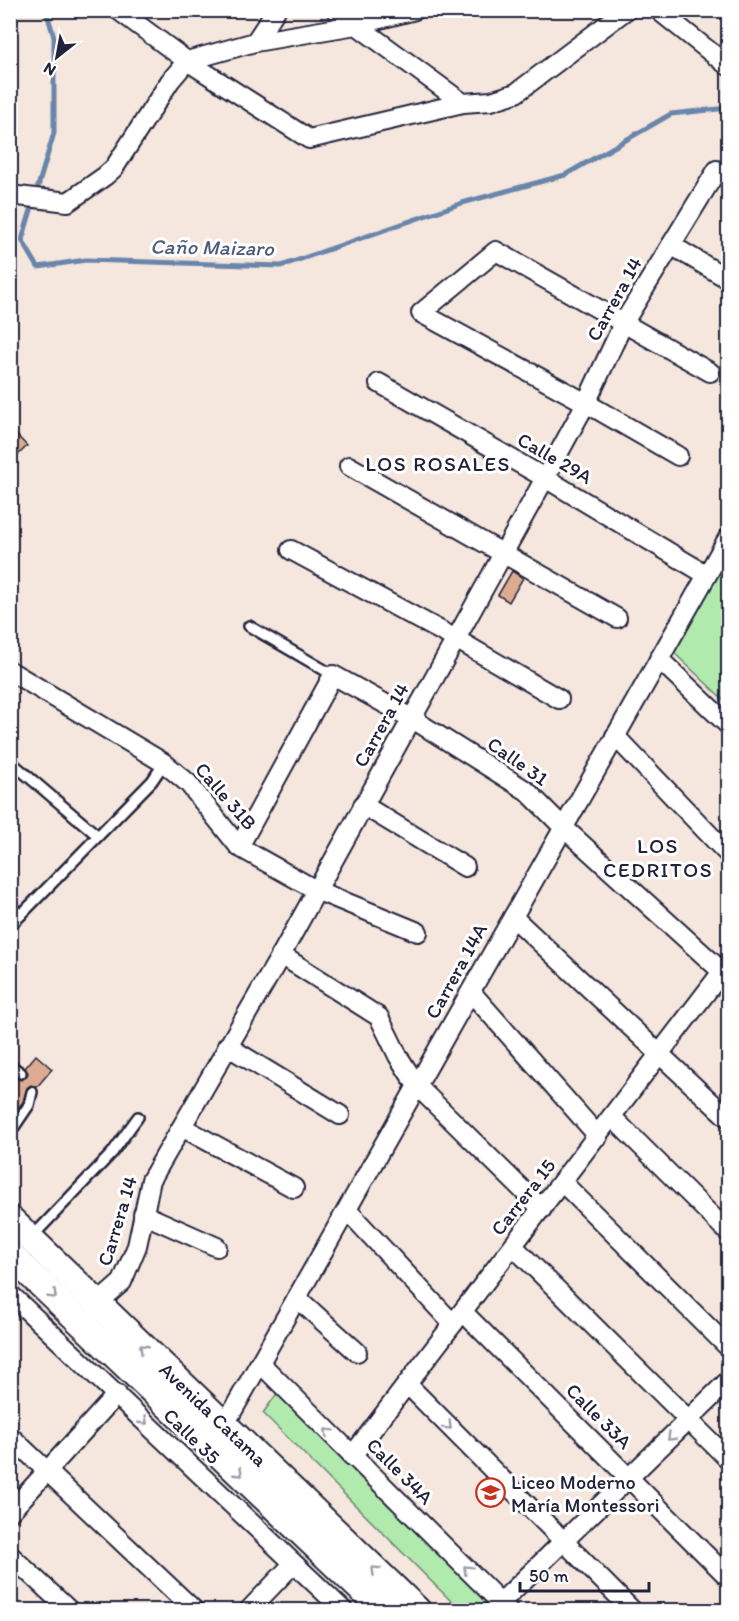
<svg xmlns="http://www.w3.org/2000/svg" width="739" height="1621" font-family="Itim,sans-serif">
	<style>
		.green { fill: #b1eaad; stroke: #6a8674; stroke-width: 1.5 }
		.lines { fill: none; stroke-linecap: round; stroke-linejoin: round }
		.stream { stroke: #6986aa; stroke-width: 5 }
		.building { fill: #ddab90; stroke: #22223b; stroke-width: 1.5 }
		.lane-casing { stroke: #22223b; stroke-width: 14 }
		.street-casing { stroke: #22223b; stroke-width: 22 }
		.secondary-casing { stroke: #22223b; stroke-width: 30 }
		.lane { stroke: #fff; stroke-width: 9 }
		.street { stroke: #fff; stroke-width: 18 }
		.secondary { stroke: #fff; stroke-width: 26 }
		.oneway { stroke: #9c9ca7 }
		.labels { text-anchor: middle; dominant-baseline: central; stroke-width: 6; stroke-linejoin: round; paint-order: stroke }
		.street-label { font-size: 20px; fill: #22223b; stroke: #fff }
		.poi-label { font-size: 20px; fill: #22223b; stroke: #fff; text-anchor: start }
		.water-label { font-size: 21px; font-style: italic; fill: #4b5c7c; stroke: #fff }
		.neighbourhood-label { font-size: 21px; letter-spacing: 1.5px; fill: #22223b; stroke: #fff }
	</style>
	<rect width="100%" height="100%" fill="#f5e6de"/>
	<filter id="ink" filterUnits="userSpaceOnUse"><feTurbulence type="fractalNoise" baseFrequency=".0167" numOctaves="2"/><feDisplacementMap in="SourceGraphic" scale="12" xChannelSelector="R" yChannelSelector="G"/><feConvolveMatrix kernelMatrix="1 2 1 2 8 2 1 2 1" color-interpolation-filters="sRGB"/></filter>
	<g filter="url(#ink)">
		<!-- green -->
		<g class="green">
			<polygon points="728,541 728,704 669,648"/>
			<polygon points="278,1392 500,1610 460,1610 263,1413"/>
		</g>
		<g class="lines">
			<!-- stream -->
			<polyline class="stream" points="46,10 54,37 54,133 22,240 38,267 86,260 281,266 462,203 565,175 671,114 728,108"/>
		</g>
		<!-- building -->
		<g class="building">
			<polygon points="10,428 27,446 17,456 10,449"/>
			<polygon points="512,571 523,578 509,602 498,595"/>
			<polygon points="36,1055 52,1069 37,1087 31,1085 27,1088 23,1102 10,1117 10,1085 16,1078 21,1080 26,1077 28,1073 25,1068"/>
		</g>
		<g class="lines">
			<defs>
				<g id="lane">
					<polyline points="249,626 333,675"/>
					<polyline points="10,761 98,836"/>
					<polyline points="10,906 21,915"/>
					<polyline points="10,926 152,781 164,763"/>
					<polyline points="10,1065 21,1073"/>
					<polyline points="10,1133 29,1105 32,1092"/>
					<polyline points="32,1237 112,1153 138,1117"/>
				</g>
				<g id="street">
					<polyline points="118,10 187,61 309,139 463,103 491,101 516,93 626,10"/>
					<polyline points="336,10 463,103"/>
					<polyline points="658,10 728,66"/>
					<polyline points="255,42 276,10"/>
					<polyline points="10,195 68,202 105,176 114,168 170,81 187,61 255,42 356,25 415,10"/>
					<polyline points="671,245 728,279"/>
					<polyline points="379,383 545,478 707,575"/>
					<polyline points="678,456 586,403 421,313 496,251 710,372"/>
					<polyline points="349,466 617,618"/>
					<polyline points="291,550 454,638 559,699"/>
					<polyline points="659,659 728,725"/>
					<polyline points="10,671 164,763 188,783 239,847 316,890 418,932"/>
					<polyline points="615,736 728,854"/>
					<polyline points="363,805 465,867"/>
					<polyline points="239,847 333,675 411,718 527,791 564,828 728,977"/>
					<polyline points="513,917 728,1118"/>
					<polyline points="281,955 379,1017 398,1056 417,1086 542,1209"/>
					<polyline points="471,992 598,1136"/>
					<polyline points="227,1046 340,1115"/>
					<polyline points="612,1117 728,1232"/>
					<polyline points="182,1127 294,1188"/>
					<polyline points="562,1182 728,1347"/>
					<polyline points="347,1210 453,1324"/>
					<polyline points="143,1214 217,1247"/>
					<polyline points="513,1246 728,1459"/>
					<polyline points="10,1294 343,1610"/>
					<polyline points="297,1298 357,1352"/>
					<polyline points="97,1304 122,1282 137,1246 151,1180 281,955 545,478 586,403 624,322 717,170 728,172"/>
					<polyline points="463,1312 728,1577"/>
					<polyline points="260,1363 508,1610"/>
					<polyline points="407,1384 632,1610"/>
					<polyline points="224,1426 728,538"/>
					<polyline points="10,1436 194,1610"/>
					<polyline points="352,1456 728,964"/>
					<polyline points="10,1512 117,1394"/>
					<polyline points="10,1555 69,1610"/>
					<polyline points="249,1610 293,1564"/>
					<polyline points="493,1610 728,1381"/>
				</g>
				<g id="secondary">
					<path id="s1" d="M10,1219L417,1610"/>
					<polyline points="10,1255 383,1610"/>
				</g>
			</defs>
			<!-- lane casing -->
			<use href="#lane" class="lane-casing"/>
			<!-- street casing -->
			<use href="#street" class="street-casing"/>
			<!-- secondary casing -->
			<use href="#secondary" class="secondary-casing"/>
			<!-- lane -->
			<use href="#lane" class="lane"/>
			<!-- street -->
			<use href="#street" class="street"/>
			<!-- secondary -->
			<use href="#secondary" class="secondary"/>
		</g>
		<!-- one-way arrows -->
		<defs><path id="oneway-chevron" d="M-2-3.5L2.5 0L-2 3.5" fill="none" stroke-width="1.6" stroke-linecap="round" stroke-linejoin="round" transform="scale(1.5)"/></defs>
		<g class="oneway">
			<use href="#oneway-chevron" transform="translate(53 1295) rotate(44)"/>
			<use href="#oneway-chevron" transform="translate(143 1348) rotate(-136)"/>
			<use href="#oneway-chevron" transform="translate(144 1421) rotate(44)"/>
			<use href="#oneway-chevron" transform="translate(448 1426) rotate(45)"/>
			<use href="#oneway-chevron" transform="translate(328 1432) rotate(-135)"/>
			<use href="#oneway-chevron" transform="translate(671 1437) rotate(136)"/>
			<use href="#oneway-chevron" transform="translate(239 1473) rotate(44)"/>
			<use href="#oneway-chevron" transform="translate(467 1569) rotate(-135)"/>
			<use href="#oneway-chevron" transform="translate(375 1570) rotate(-136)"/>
		</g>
	</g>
	<!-- icons -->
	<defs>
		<symbol id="school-ring" viewBox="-11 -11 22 22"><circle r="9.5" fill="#fff" stroke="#c8321e" stroke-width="1.5"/><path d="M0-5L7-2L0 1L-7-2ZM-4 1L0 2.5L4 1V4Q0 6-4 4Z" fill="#c8321e"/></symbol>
	</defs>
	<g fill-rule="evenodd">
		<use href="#school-ring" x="474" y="1476" width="33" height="33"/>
	</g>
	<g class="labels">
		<!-- street labels -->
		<g class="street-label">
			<text transform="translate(614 299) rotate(-61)">Carrera 14</text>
			<text transform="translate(555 458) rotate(30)">Calle 29A</text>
			<text transform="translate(381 725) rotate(-61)">Carrera 14</text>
			<text transform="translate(518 761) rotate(35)">Calle 31</text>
			<text transform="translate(226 796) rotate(49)">Calle 31B</text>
			<text transform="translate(456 971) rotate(-61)">Carrera 14A</text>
			<text transform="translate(523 1197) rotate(-52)">Carrera 15</text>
			<text transform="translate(117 1221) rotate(-73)">Carrera 14</text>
			<text stroke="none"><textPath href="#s1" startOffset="282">Avenida Catama</textPath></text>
			<text transform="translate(599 1416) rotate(45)">Calle 33A</text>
			<text transform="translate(192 1436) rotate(44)">Calle 35</text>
			<text transform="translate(400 1471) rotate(45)">Calle 34A</text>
		</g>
		<!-- poi labels -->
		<g class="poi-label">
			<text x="511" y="1482">Liceo Moderno<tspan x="511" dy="23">María Montessori</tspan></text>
		</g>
		<!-- water labels -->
		<g class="water-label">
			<text transform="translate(212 247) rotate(1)">Caño Maizaro</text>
		</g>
		<!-- neighbourhood labels -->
		<g class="neighbourhood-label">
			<text x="438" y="463">LOS ROSALES</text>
			<text x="658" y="845">LOS<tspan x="658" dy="24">CEDRITOS</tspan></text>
		</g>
	</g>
	<!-- margin -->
	<rect width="739" height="1621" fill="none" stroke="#fff" stroke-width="36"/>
	<rect x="18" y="18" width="703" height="1585" fill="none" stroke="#22223b" stroke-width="2" filter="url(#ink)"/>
	<!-- north arrow -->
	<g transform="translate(57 57) rotate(211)" stroke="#ffffff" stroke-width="4.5" paint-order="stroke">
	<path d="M0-4.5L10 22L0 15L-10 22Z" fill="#22223b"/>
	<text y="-9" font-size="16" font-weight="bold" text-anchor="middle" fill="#22223b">N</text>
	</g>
	<!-- scale -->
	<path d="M520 1582v9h129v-9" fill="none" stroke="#22223b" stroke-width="3"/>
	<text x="529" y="1582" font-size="18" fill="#22223b" stroke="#ffffff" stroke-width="4.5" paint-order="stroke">50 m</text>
</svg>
